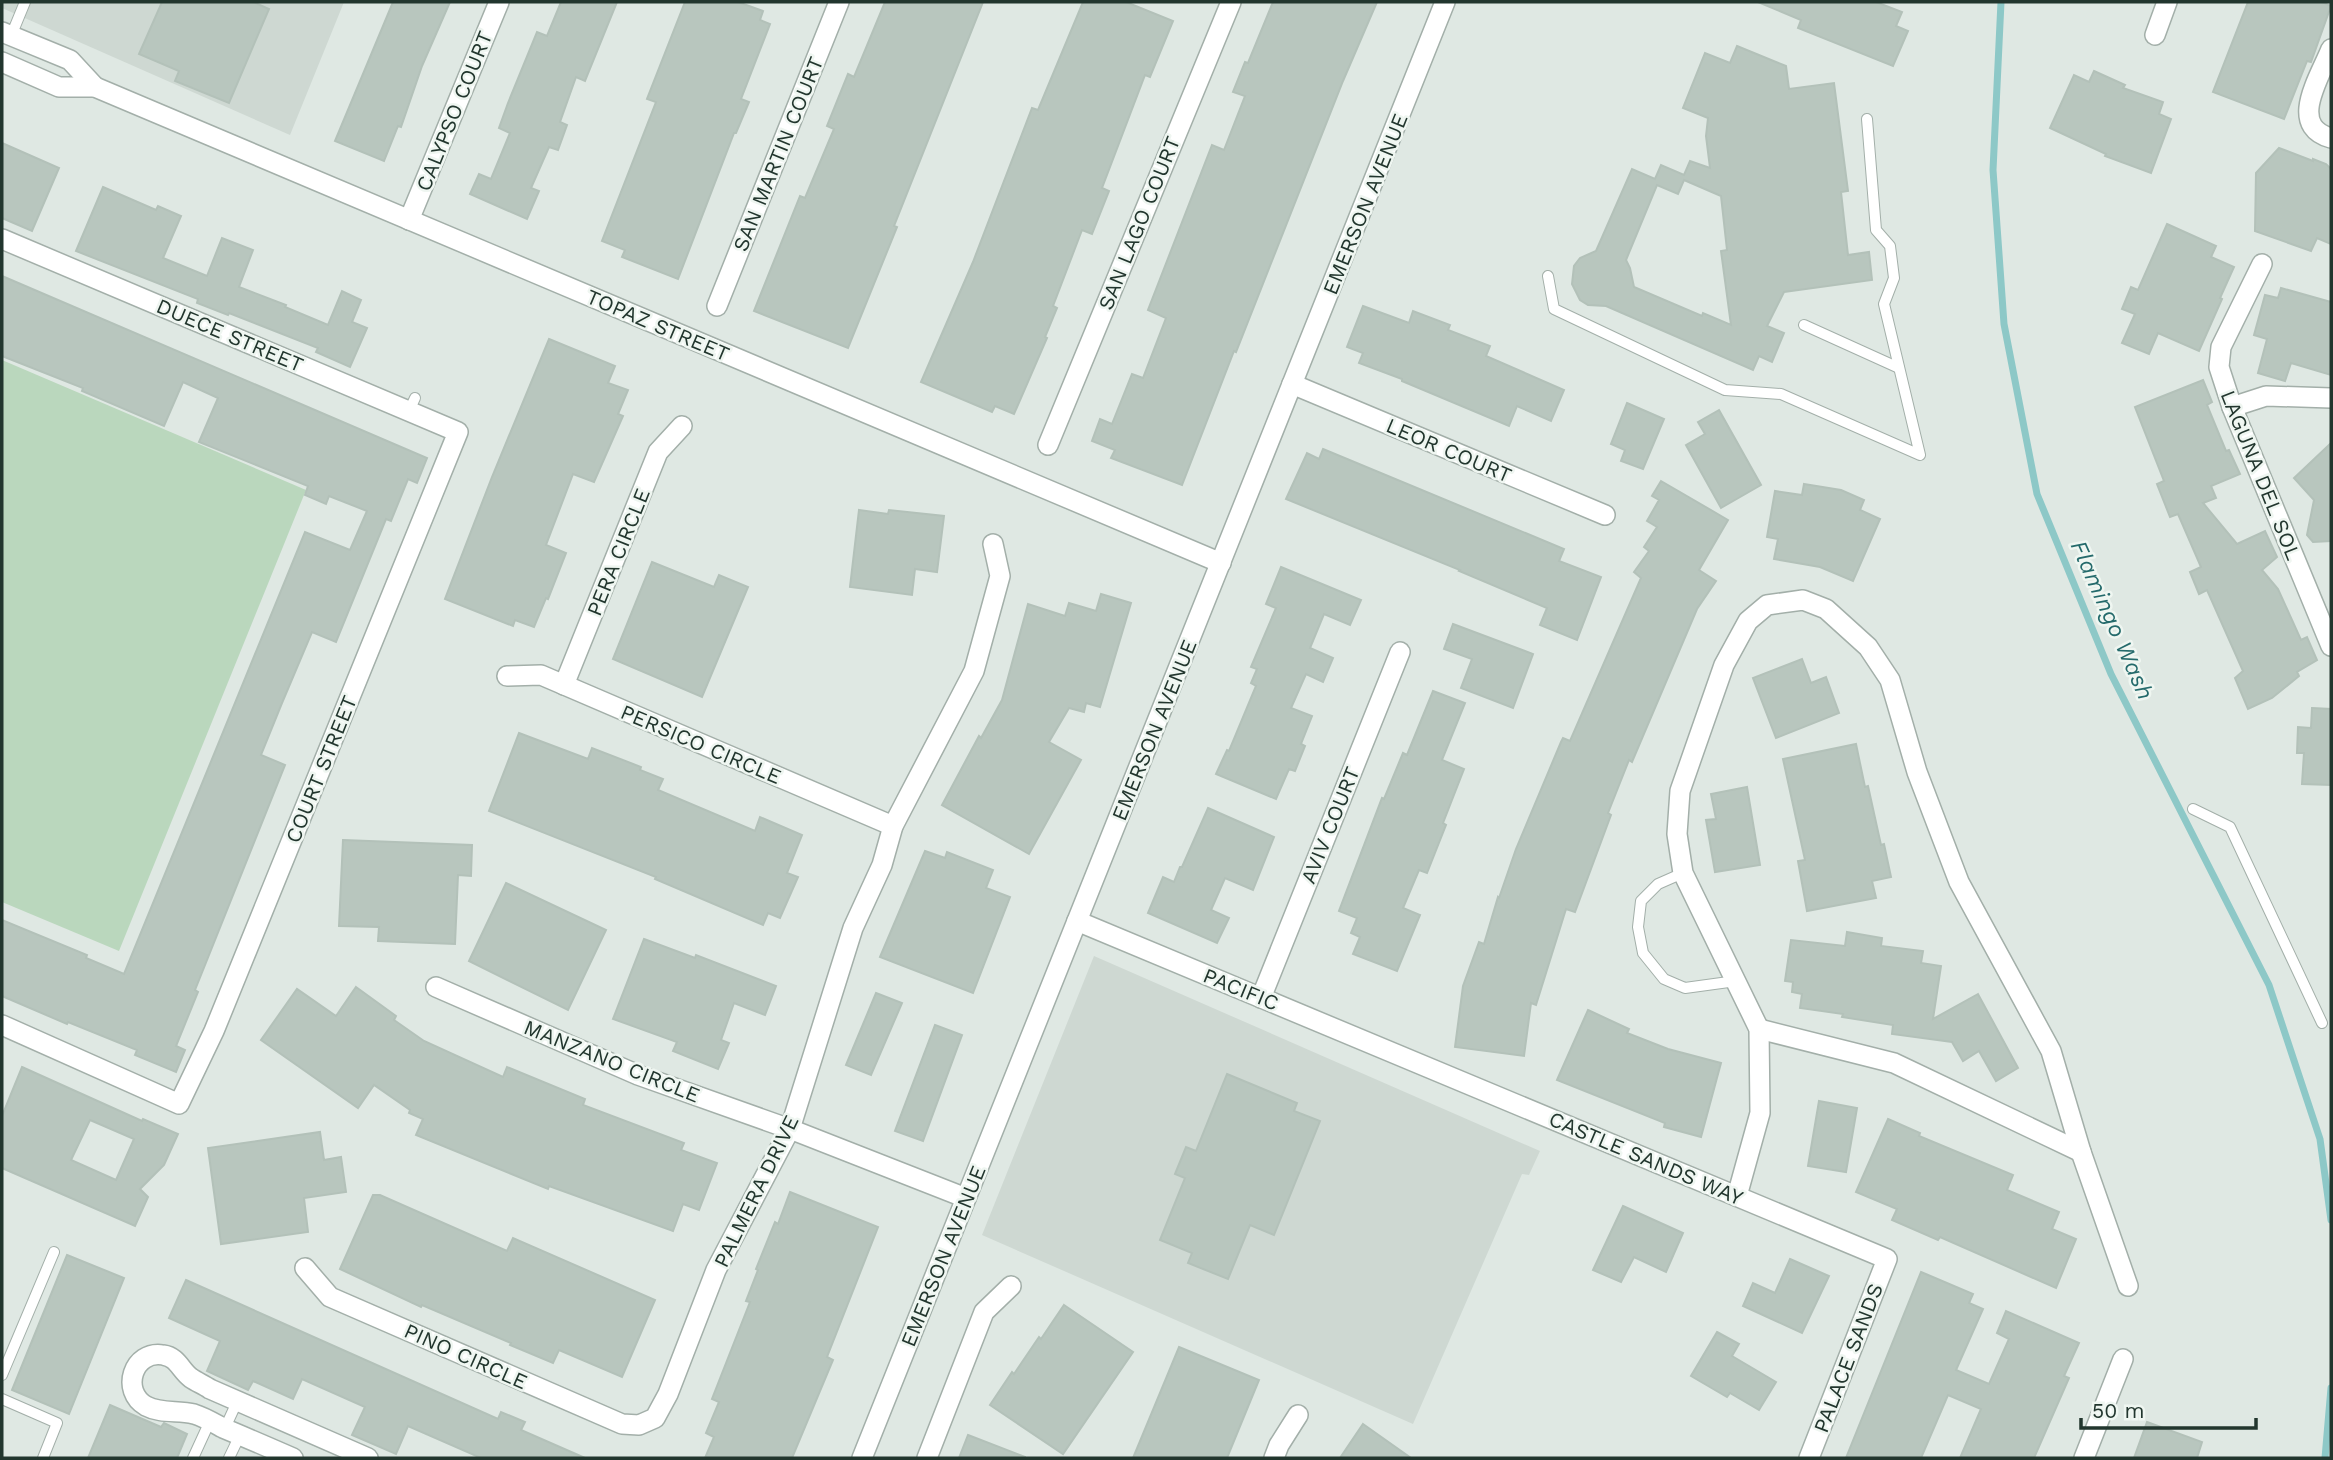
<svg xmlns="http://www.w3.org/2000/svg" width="2333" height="1460" font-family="'Work Sans',sans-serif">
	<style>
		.built { fill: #ced8d2 }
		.green { fill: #bad7bd }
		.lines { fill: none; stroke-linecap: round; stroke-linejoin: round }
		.stream { stroke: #8dc8c7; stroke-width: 7 }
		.building { fill: #b8c6be; stroke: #b3c1b9; stroke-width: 2; fill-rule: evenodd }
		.service-casing { stroke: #a3afa9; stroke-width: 12 }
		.minor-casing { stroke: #a3afa9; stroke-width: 22 }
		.service { stroke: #fff; stroke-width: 10 }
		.minor { stroke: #fff; stroke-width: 19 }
		.labels { text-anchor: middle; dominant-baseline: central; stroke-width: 5; stroke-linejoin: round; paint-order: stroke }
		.street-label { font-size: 21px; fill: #22362e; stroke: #eff6f1 }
		.water-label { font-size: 23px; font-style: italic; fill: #246a6b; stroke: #eff6f1 }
	</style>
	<rect width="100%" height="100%" fill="#dfe8e3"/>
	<!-- built -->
	<g class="built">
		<polygon points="2,2 344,2 290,135 2,8"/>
		<polygon points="1094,956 1540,1151 1529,1175 1522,1174 1413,1424 982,1235"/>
	</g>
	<!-- green -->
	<polygon class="green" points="2,360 306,490 119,951 2,902"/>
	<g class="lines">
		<!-- stream -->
		<g class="stream">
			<polyline points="2001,2 1993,170 2004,324 2037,494 2111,674 2269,985 2320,1139 2331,1220"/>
			<polyline points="2325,1458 2331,1388"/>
		</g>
	</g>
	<!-- building -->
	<g class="building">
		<polygon points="162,2 253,2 269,9 229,103 175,81 179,71 139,54"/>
		<polygon points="393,2 450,2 422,66 401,127 398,126 384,161 335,141"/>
		<polygon points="561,2 617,2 585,81 576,77 560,122 567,125 558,150 549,147 531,188 539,191 527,219 470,194 479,174 491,179 510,133 499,128 508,103 537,32 547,36"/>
		<polygon points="685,2 738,2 763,11 760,20 770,24 741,99 749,102 736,133 734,133 678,279 622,257 625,250 602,241 656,102 647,99"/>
		<polygon points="885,2 983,2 894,226 897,227 848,348 754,311 800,196 805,198 834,129 827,126 848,74 854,77"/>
		<polygon points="1083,2 1126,2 1173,21 1150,77 1145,75 1102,188 1109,191 1092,234 1082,230 1053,306 1057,308 1045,337 1047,338 1014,414 995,406 992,412 921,382 973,262 1032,108 1038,110"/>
		<polygon points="1273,2 1377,2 1343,81 1236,352 1234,351 1182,485 1111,458 1115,450 1092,441 1100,419 1112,424 1132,374 1143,378 1166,318 1148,310 1212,145 1224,150 1245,96 1233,92 1245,62 1248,63"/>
		<polygon points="1758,2 1876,2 1902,12 1896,26 1908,31 1893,66 1798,28 1801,20"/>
		<polygon points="2248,2 2322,2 2331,6 2311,62 2307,61 2284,119 2213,92"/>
		<path d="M1737,46L1786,66L1789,89L1834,83L1848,191L1841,192L1848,255L1869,252L1872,280L1784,292L1767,326L1784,333L1772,362L1759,356L1753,370L1606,306L1588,305L1580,300L1572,284L1574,266L1580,258L1596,251L1632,169L1655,179L1661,165L1684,175L1690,161L1710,168L1706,136L1708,118L1683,108L1705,53L1730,63ZM1684,180L1721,196L1727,250L1721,251L1731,325L1703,313L1702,316L1634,287L1630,268L1626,260L1657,185L1678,194Z"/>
		<polygon points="2094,71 2125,85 2123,88 2163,102 2159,114 2171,119 2151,173 2105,156 2106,154 2050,128 2074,75 2089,82"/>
		<polygon points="2,143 59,168 32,231 2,218"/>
		<polygon points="2279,148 2313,161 2313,159 2326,164 2331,169 2331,244 2317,238 2311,251 2255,231 2256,173"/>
		<polygon points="103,187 156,210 158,206 181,216 163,258 207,276 222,238 253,250 239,287 286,305 285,307 328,325 342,291 361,300 352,322 367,328 350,367 316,352 318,348 229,313 228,315 197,303 198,299 76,251"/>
		<polygon points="2167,224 2216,246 2211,257 2234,267 2220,298 2222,299 2199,351 2158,333 2149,354 2122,343 2135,314 2122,309 2131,287 2138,290"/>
		<polygon points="2,276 427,458 417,483 408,479 391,521 386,519 336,642 312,632 282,703 261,755 285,765 195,990 198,992 176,1046 185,1050 176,1072 135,1055 137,1050 68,1022 67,1024 2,996 2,920 87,955 86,958 124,974 305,532 350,550 367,511 329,496 326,504 305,495 308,486 199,442 218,398 183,382 164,426 82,391 83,388 2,356"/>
		<polygon points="2281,288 2331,302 2331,375 2291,363 2285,381 2258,373 2267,339 2254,335 2265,295 2278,298"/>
		<polygon points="1363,306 1409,323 1413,311 1450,325 1448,330 1490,346 1486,356 1564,390 1551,421 1517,406 1509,426 1402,381 1402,379 1359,363 1363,353 1347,347"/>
		<polygon points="549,339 615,366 608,383 628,390 618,414 623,416 594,482 573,474 546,545 566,553 548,599 546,598 534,627 515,620 513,626 445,599 492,477"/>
		<polygon points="2203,380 2212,402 2207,405 2226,451 2229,450 2240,474 2211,486 2216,498 2203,503 2237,544 2265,531 2277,557 2262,570 2278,589 2301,640 2307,637 2317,660 2297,672 2299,676 2272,698 2248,709 2235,678 2243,671 2207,590 2199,594 2190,572 2201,567 2178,514 2170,517 2157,484 2164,481 2135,407"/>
		<polygon points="1627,403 1664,419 1643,469 1621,461 1625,450 1611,444"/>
		<polygon points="1719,410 1761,485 1721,508 1686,445 1705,434 1698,422"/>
		<polygon points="2331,443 2331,541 2313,542 2307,535 2314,500 2294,478"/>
		<polygon points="1323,449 1564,549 1559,561 1601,577 1577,640 1540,625 1547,608 1459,571 1460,570 1286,499 1307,453 1319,459"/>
		<polygon points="1661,481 1728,520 1699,570 1716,581 1697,609 1632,762 1629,760 1608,813 1611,815 1575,912 1566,909 1536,1005 1531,1003 1524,1056 1455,1047 1463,986 1479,942 1484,944 1498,897 1499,898 1516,849 1561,742 1563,738 1570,741 1641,578 1634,572 1649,551 1644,547 1657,527 1647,521 1659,500 1652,496"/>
		<polygon points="1804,484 1841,490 1864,500 1860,510 1880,519 1853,581 1820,567 1774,559 1778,539 1767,537 1775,491 1802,495"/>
		<polygon points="859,510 888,514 889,510 944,516 937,572 915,569 912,595 850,587"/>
		<polygon points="652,562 714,587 719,575 748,587 702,697 613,659"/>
		<polygon points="1281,567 1361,600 1350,625 1324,614 1310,648 1333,658 1323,682 1306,674 1291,708 1312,716 1301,744 1305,746 1295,771 1289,769 1276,799 1216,774 1227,750 1229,751 1256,686 1251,683 1257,669 1251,667 1276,608 1266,604"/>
		<polygon points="1101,594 1131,603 1100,707 1086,703 1084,712 1069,708 1049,742 1081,760 1029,854 942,805 979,736 981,738 1002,700 1028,604 1065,616 1069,603 1096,611"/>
		<polygon points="1453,624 1533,654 1513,708 1461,688 1472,659 1444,649"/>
		<polygon points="1802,659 1811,683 1826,677 1839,713 1776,738 1753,678"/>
		<polygon points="1433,691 1465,703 1442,760 1464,769 1443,823 1446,825 1427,873 1419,870 1403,908 1420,915 1397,971 1353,954 1360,937 1351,933 1357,918 1339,911 1382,798 1384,799 1403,753 1407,755"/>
		<polygon points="2312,708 2331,709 2331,785 2302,784 2304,753 2297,753 2298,727 2311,728"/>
		<polygon points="519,733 588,759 592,748 641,767 640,770 663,779 658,790 755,831 760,817 802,835 787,873 798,877 780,918 768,913 763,925 655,879 656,877 489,811"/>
		<polygon points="1856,744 1865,787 1868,786 1881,845 1884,844 1891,877 1872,881 1876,898 1807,911 1798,861 1805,860 1783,759"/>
		<polygon points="1747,787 1760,865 1715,872 1706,820 1716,819 1711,794"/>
		<polygon points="1208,808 1274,837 1253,890 1225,878 1211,910 1229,918 1217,943 1148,913 1163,877 1174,882 1180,867 1182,867"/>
		<polygon points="343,840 472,845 471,876 458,875 455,944 378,941 379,927 339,926"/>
		<polygon points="925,851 945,858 947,852 993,870 986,888 1010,897 973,993 880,957"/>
		<polygon points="506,883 606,930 568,1010 469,961"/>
		<polygon points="1847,932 1882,938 1881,946 1923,951 1921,963 1941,966 1933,1019 1978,994 2018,1068 1996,1081 1979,1051 1963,1061 1952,1042 1892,1034 1893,1025 1842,1017 1843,1014 1800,1008 1802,994 1792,992 1793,982 1785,981 1791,940 1845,946"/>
		<polygon points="644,939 695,958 696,955 776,986 765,1015 734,1003 721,1040 729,1043 718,1069 673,1051 677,1042 613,1019"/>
		<polygon points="356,987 396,1016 394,1020 424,1041 503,1077 507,1067 585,1099 583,1105 684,1143 681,1150 717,1163 699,1210 683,1204 673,1231 549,1186 548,1189 416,1135 423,1119 409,1113 410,1110 374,1085 358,1108 261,1040 297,989 336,1016"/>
		<polygon points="876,993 902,1003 871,1075 846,1065"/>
		<polygon points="1588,1010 1629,1029 1627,1033 1668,1049 1721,1063 1701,1137 1664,1127 1665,1123 1557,1080"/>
		<polygon points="935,1025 962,1035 923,1141 895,1131"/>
		<path d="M22,1067L142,1121L143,1119L178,1134L164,1165L140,1189L148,1197L135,1226L2,1168V1116ZM90,1120L134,1139L116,1180L71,1160Z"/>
		<polygon points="1227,1074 1297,1103 1294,1111 1320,1121 1274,1235 1250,1225 1228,1279 1188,1263 1192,1253 1160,1240 1185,1178 1175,1174 1186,1147 1196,1151"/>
		<polygon points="1819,1101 1857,1108 1846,1172 1808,1166"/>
		<polygon points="1888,1119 1920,1133 1919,1136 2013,1175 2007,1190 2059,1212 2052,1229 2076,1239 2056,1288 1940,1237 1938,1240 1892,1220 1897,1209 1856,1192"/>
		<polygon points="320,1132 324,1160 341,1157 346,1192 304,1198 308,1232 221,1244 208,1148"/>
		<polygon points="790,1192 878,1227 827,1357 833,1360 792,1458 705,1458 714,1437 706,1433 719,1402 712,1399 750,1302 746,1301 758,1270 756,1269 775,1222 778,1224"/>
		<polygon points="373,1195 380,1195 507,1251 513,1238 655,1300 622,1377 559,1350 553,1363 510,1345 511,1343 422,1305 421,1307 340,1269"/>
		<polygon points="1623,1206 1683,1233 1666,1272 1634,1257 1621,1282 1593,1270"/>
		<polygon points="67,1255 124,1278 69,1414 12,1390"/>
		<polygon points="1790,1259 1829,1276 1802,1333 1743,1306 1753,1283 1775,1293"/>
		<polygon points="1921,1272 1973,1294 1969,1303 1983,1309 1956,1370 1989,1384 2009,1339 1997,1333 2006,1311 2079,1343 2064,1376 2069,1378 2034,1458 1960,1458 1981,1409 1948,1395 1921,1458 1846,1458"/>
		<polygon points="186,1280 498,1419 501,1412 525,1422 521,1430 585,1458 481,1458 408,1426 396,1454 352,1435 365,1407 302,1379 293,1399 253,1381 248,1390 207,1371 220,1341 169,1318"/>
		<polygon points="1064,1305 1133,1352 1063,1454 990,1405 1012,1372 1014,1374 1039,1337 1041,1339"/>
		<polygon points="1717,1332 1739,1344 1732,1356 1776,1382 1759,1410 1730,1393 1727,1397 1691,1376"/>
		<polygon points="1179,1347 1259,1380 1227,1458 1133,1458"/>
		<polygon points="110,1405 161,1427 164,1423 187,1434 177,1458 88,1458"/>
		<polygon points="2147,1422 2202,1442 2197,1458 2134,1458"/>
		<polygon points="1363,1424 1411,1458 1340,1458"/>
		<polygon points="968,1435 1025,1457 1025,1458 959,1458"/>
	</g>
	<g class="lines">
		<defs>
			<g id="service">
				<polyline points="11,36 25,2"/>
				<polyline points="1548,276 1554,309 1725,390 1781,394 1920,455 1884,304 1894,278 1890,246 1876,230 1867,119"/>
				<polyline points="1804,325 1899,368"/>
				<polyline points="409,411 415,398"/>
				<polyline points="2193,809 2230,827 2322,1023"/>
				<polyline points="1683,873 1658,884 1641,901 1638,927 1643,953 1664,979 1685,988 1736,981"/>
				<polyline points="2,1375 54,1252"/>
				<polyline points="2,1399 57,1423 43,1458"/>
				<polyline points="225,1428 237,1402"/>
				<polyline points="193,1458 210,1421"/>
				<polyline points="229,1458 240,1435"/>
			</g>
			<g id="minor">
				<polyline points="2,32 70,60 95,87"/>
				<polyline points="2155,35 2167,2"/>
				<path d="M2331,49C2320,77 2287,126 2331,138"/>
				<polyline points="2,62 59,87 95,87 1221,563"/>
				<polyline points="409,220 499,2"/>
				<polyline points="2,239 458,432 214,1031 179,1104 2,1025"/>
				<polyline points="2262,264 2221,347 2219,367 2232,407 2331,646"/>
				<polyline points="717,306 839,2"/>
				<polyline points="1292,384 1605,515"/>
				<polyline points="2232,407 2266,396 2331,398"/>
				<polyline points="1048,445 1231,2"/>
				<polyline points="507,676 541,675 893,826"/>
				<polyline points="564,685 658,452 682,426"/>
				<polyline points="1077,921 1887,1259 1809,1458"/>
				<polyline points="436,987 638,1075 790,1129 966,1198"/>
				<polyline points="1261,998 1400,652"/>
				<polyline points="1759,1029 1894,1063 2081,1152"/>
				<polyline points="1737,1196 1760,1113 1759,1029 1683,873 1677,834 1680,791 1724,665 1748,621 1767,605 1803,600 1826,609 1868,647 1890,680 1917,772 1959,882 2051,1051 2081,1152 2128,1286"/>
				<polyline points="305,1268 330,1297 622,1424 639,1425 655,1418 668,1394 716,1270 790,1129 853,928 882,865 893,826 974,671 1000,576 993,544"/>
				<path d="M293,1458C270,1448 247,1438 223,1428C214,1423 204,1417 194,1414C178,1410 161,1414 146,1406C120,1391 133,1350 163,1355C178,1357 180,1370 191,1378C197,1382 204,1385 210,1389L368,1458"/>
				<polyline points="862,1458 1445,2"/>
				<polyline points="927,1458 984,1312 1011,1286"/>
				<polyline points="1274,1458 1279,1445 1298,1415"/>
				<polyline points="2084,1458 2123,1359"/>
			</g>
		</defs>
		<!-- service casing -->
		<use href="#service" class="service-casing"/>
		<!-- minor casing -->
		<use href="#minor" class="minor-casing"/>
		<!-- service -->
		<use href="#service" class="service"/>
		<!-- minor -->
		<use href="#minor" class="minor"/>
	</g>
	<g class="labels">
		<!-- street labels -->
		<g class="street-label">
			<text transform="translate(454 111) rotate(-68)">CALYPSO COURT</text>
			<text transform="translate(778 154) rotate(-68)">SAN MARTIN COURT</text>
			<text transform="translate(1365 204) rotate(-68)">EMERSON AVENUE</text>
			<text transform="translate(1139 223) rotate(-68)">SAN LAGO COURT</text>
			<text transform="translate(658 325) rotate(23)">TOPAZ STREET</text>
			<text transform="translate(230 335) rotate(23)">DUECE STREET</text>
			<text transform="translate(1449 450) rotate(23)">LEOR COURT</text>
			<text transform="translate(2261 475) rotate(68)">LAGUNA DEL SOL</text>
			<text transform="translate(618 552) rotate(-68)">PERA CIRCLE</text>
			<text transform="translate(1154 730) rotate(-68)">EMERSON AVENUE</text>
			<text transform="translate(701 744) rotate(23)">PERSICO CIRCLE</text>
			<text transform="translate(321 769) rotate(-68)">COURT STREET</text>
			<text transform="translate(1330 825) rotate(-68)">AVIV COURT</text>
			<text transform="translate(1241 989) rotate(22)">PACIFIC</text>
			<text transform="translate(612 1061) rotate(22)">MANZANO CIRCLE</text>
			<text transform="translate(1646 1158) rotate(23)">CASTLE SANDS WAY</text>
			<text transform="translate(756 1191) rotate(-64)">PALMERA DRIVE</text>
			<text transform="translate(943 1256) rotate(-68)">EMERSON AVENUE</text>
			<text transform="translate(466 1356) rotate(24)">PINO CIRCLE</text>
			<text transform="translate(1848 1358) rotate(-69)">PALACE SANDS</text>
		</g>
		<!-- water labels -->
		<g class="water-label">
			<text transform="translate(2112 620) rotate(66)">Flamingo Wash</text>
		</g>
	</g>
	<!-- border -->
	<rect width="2333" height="1460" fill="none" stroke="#22362e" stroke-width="7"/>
	<!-- scale -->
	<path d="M2081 1418v10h175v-10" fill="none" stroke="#22362e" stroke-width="3.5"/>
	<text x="2092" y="1418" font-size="21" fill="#22362e" stroke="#eff6f1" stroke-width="5" paint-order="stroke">50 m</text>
</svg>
